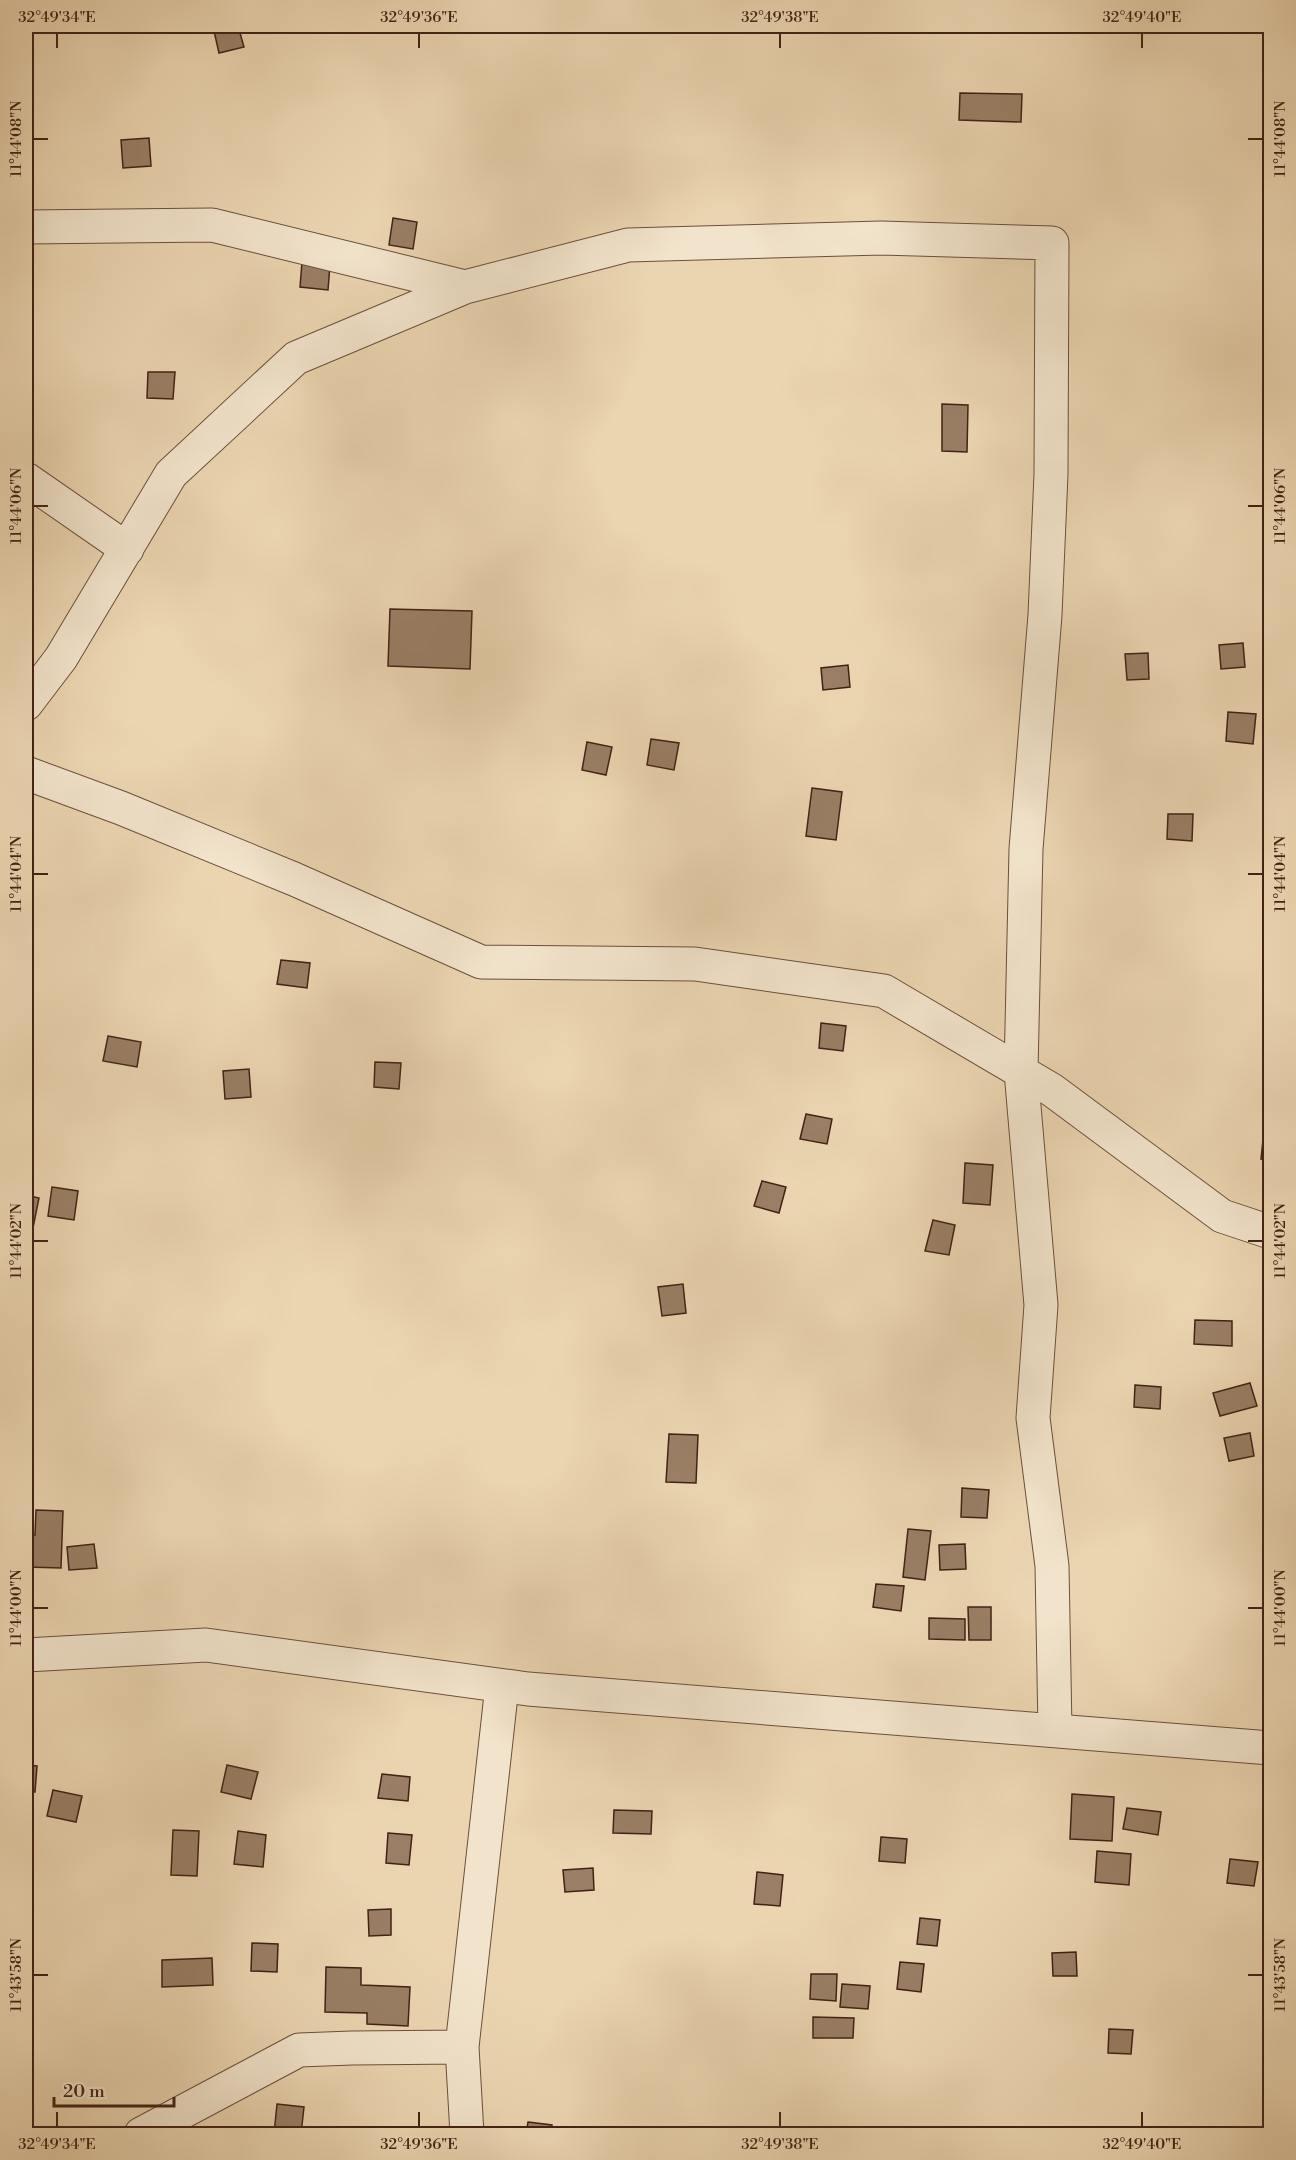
<svg xmlns="http://www.w3.org/2000/svg" width="1296" height="2160" font-family="'Libre Bodoni',serif">
	<style>
		.building { fill: #9a7f66; stroke: #422215; stroke-width: 1.5 }
		.lines { fill: none; stroke-linecap: round; stroke-linejoin: round }
		.minor-casing { stroke: #6c4f3c; stroke-width: 35 }
		.tertiary-casing { stroke: #6c4f3c; stroke-width: 35 }
		.minor { stroke: #f2e4cc; stroke-width: 33 }
		.tertiary { stroke: #f2e4cc; stroke-width: 33 }
		.ticks { fill: none; stroke: #422215; stroke-width: 2 }
		.neatline { fill: none; stroke: #422215; stroke-width: 2 }
		.ticks-label { font-size: 15px; text-anchor: middle; fill: #422215 }
	</style>
	<rect width="100%" height="100%" fill="#ebd5b1"/>
	<filter id="stains"><feTurbulence type="fractalNoise" baseFrequency=".00333" numOctaves="4"/><feColorMatrix values="0 0 0 0 .2 0 0 0 0 .09 0 0 0 0 .02 0 0 0 .5 -.17"/></filter>
	<radialGradient id="worn" r=".72"><stop offset=".6" stop-color="#630" stop-opacity="0"/><stop offset="1" stop-color="#630" stop-opacity=".3"/></radialGradient>
	<path class="building" d="M238,26l6,21 -25,6 -5,-22z
		M960,93l62,1 -1,28 -62,-2z
		M149,138l2,28 -28,2 -2,-28z
		M393,218l24,4 -4,27 -24,-4z
		M302,262l28,3 -2,25 -28,-3z
		M148,372h27l-2,27 -26,-1z
		M942,404l26,1 -1,47 -25,-1z
		M390,609l82,2 -2,58 -82,-3z
		M1243,643l2,24 -24,2 -2,-24z
		M1148,653l1,26 -22,1 -2,-26z
		M848,665l2,22 -27,3 -2,-22z
		M1228,712l28,2 -3,30 -27,-3z
		M651,739l28,4 -5,27 -27,-5z
		M587,742l25,5 -6,28 -24,-5z
		M812,788l30,4 -6,48 -30,-4z
		M1168,814h25l-1,27 -25,-2z
		M281,960l29,3 -3,25 -30,-4z
		M821,1023l25,3 -3,25 -24,-3z
		M108,1036l33,6 -4,25 -34,-6z
		M375,1062l26,1 -2,26 -25,-2z
		M249,1069l2,28 -26,2 -2,-28z
		M806,1114l26,5 -5,25 -27,-5z
		M1264,1130l6,1v29l-9,-1z
		M965,1163l28,2 -3,40 -27,-2z
		M762,1181l24,6 -7,26 -25,-7z
		M52,1187l26,4 -4,29 -26,-4z
		M26,1195l13,3 -6,30 -7,-1z
		M933,1220l22,5 -6,30 -24,-4z
		M683,1284l3,29 -24,3 -4,-29z
		M1195,1320l37,1v25l-38,-2z
		M1250,1383l7,23 -37,10 -7,-23z
		M1135,1385l26,2 -1,22 -26,-2z
		M1250,1433l4,23 -25,5 -5,-23z
		M669,1434l29,1 -2,48 -30,-1z
		M962,1488l27,2 -2,28 -26,-1z
		M36,1510l27,1 -2,57 -35,-1v-32h9z
		M908,1529l23,2 -6,49 -22,-3z
		M94,1544l3,24 -28,2 -2,-23z
		M965,1544l1,25 -26,1 -1,-25z
		M876,1584l28,2 -3,25 -28,-4z
		M968,1607h23v33h-22z
		M929,1618l36,1v21l-36,-1z
		M26,1765l11,1 -2,26h-9z
		M227,1765l31,7 -7,27 -30,-7z
		M382,1774l28,3 -2,24 -30,-3z
		M53,1790l29,6 -6,26 -29,-6z
		M1072,1794l42,3 -2,44 -42,-2z
		M1127,1808l34,4 -3,23 -35,-6z
		M614,1810l38,1 -1,23 -38,-1z
		M173,1830l26,1 -2,45 -26,-1z
		M238,1831l28,4 -3,32 -29,-3z
		M26,1832h7l-2,29 -5,-1z
		M388,1833l24,2 -3,30 -23,-2z
		M881,1837l26,2 -2,24 -26,-2z
		M1097,1851l34,3 -2,31 -34,-3z
		M1230,1859l28,3 -4,24 -27,-3z
		M593,1868l1,22 -29,2 -2,-22z
		M757,1872l26,3 -3,31 -26,-2z
		M391,1909v26l-22,1 -1,-26z
		M920,1918l20,2 -3,26 -20,-2z
		M252,1943l26,1 -1,28 -26,-1z
		M1076,1952l1,24h-24l-1,-23z
		M212,1958l1,27 -51,2v-27z
		M900,1962l24,2 -3,28 -24,-3z
		M326,1967l35,1v17l49,2 -2,39 -41,-2v-11l-42,-1z
		M811,1974h26l-1,27 -26,-2z
		M842,1984l28,2 -2,23 -28,-2z
		M813,2017l41,1 -1,20h-40z
		M1109,2029l24,1 -2,24 -23,-1z
		M277,2104l27,3 -3,27h-27z
		M528,2122l24,3 -1,9h-25z
		M808,2129l1,5h-31z"/>
	<g class="lines">
		<g class="minor-casing">
			<path id="minor" d="M26,227l186,-2 253,62
				M26,479l101,70
				M26,704l35,-46 110,-184 125,-116 169,-71 163,-42 253,-7 171,5 -1,231 -6,141 -19,234 -5,222 20,234 -8,113 19,148 3,164
				M26,773l95,35 173,71 187,83 214,2 189,27 168,99 170,126 48,16
				M462,2047l5,87
				M141,2134l158,-84 53,-2 110,-1 40,-361"/>
		</g>
		<g class="tertiary-casing">
			<path id="tertiary" d="M26,1655l180,-10 322,44 742,59"/>
		</g>
		<use href="#minor" class="minor"/>
		<use href="#tertiary" class="tertiary"/>
	</g>
	<path class="ticks" d="M57,33v15M419,33v15M780,33v15M1142,33v15M33,139h15M1248,139h15M33,506h15M1248,506h15M33,874h15M1248,874h15M33,1241h15M1248,1241h15M33,1608h15M1248,1608h15M33,1975h15M1248,1975h15M57,2112v15M419,2112v15M780,2112v15M1142,2112v15"/>
	<rect width="1296" height="2160" fill="none" stroke="#ebd5b1" stroke-width="66"/>
	<path d="M54 2097v9h120v-9" fill="none" stroke="#422215" stroke-width="3"/>
	<text x="63" y="2097" font-size="18" fill="#422215" stroke="#f2e4cc" stroke-width="4.5" paint-order="stroke">20 m</text>
	<rect x="33" y="33" width="1230" height="2094" class="neatline"/>
	<g class="ticks-label">
		<text x="57" y="22">32°49'34"E</text>
		<text x="419" y="22">32°49'36"E</text>
		<text x="780" y="22">32°49'38"E</text>
		<text x="1142" y="22">32°49'40"E</text>
		<text transform="translate(16 139) rotate(-90)" y="5">11°44'08"N</text>
		<text transform="translate(1280 139) rotate(-90)" y="5">11°44'08"N</text>
		<text transform="translate(16 506) rotate(-90)" y="5">11°44'06"N</text>
		<text transform="translate(1280 506) rotate(-90)" y="5">11°44'06"N</text>
		<text transform="translate(16 874) rotate(-90)" y="5">11°44'04"N</text>
		<text transform="translate(1280 874) rotate(-90)" y="5">11°44'04"N</text>
		<text transform="translate(16 1241) rotate(-90)" y="5">11°44'02"N</text>
		<text transform="translate(1280 1241) rotate(-90)" y="5">11°44'02"N</text>
		<text transform="translate(16 1608) rotate(-90)" y="5">11°44'00"N</text>
		<text transform="translate(1280 1608) rotate(-90)" y="5">11°44'00"N</text>
		<text transform="translate(16 1975) rotate(-90)" y="5">11°43'58"N</text>
		<text transform="translate(1280 1975) rotate(-90)" y="5">11°43'58"N</text>
		<text x="57" y="2149">32°49'34"E</text>
		<text x="419" y="2149">32°49'36"E</text>
		<text x="780" y="2149">32°49'38"E</text>
		<text x="1142" y="2149">32°49'40"E</text>
	</g>
	<rect width="100%" height="100%" filter="url(#stains)"/>
	<rect width="100%" height="100%" fill="url(#worn)"/>
</svg>
